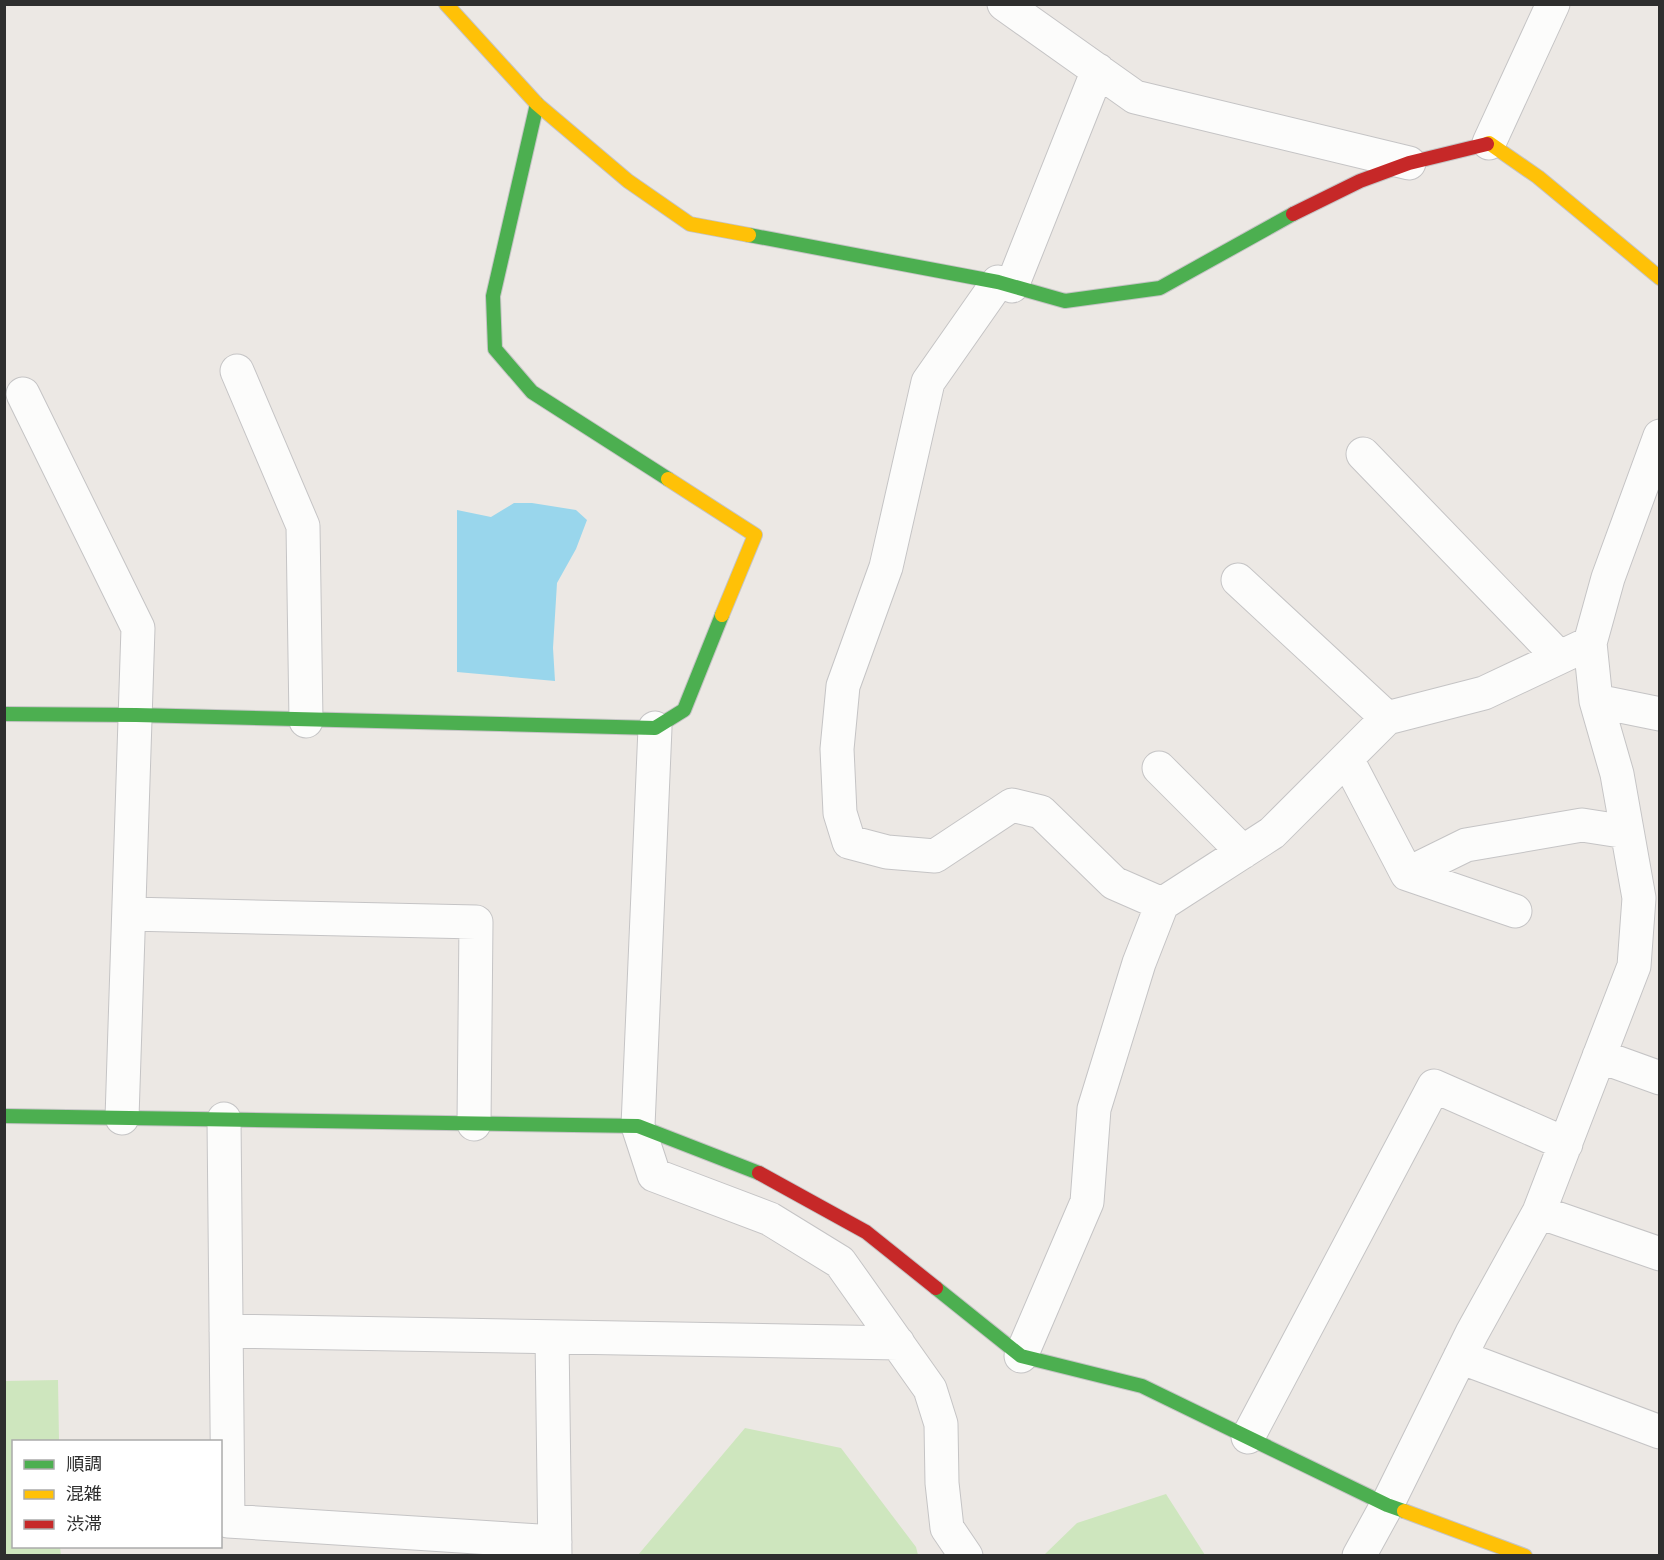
<svg xmlns="http://www.w3.org/2000/svg" width="1664" height="1560" font-family="Rubik,'Noto Sans JP',sans-serif">
	<style>
		.green { fill: #cee6be }
		.water { fill: #99d6ec }
		.lines { fill: none; stroke-linecap: round; stroke-linejoin: round }
		.street-casing { stroke: #c5c4c5; stroke-width: 35 }
		.fast-casing { stroke: #c5c4c5; stroke-width: 16 }
		.slow-casing { stroke: #c5c4c5; stroke-width: 16 }
		.jam-casing { stroke: #c5c4c5; stroke-width: 16 }
		.street { stroke: #fcfcfb; stroke-width: 33 }
		.fast { stroke: #4caf50; stroke-width: 14 }
		.slow { stroke: #ffc107; stroke-width: 14 }
		.jam { stroke: #c62828; stroke-width: 14 }
	</style>
	<rect width="100%" height="100%" fill="#ece8e4"/>
	<path class="green" d="M58,1380l1,61 -45,1v104l46,1 1,8h-56v-174z
		M745,1428l96,20 75,99 2,8h-280z
		M1166,1494l39,61h-161l33,-32z"/>
	<path class="water" d="M514,503h18l44,7 11,10 -11,29 -19,34 -4,65 2,33 -98,-9v-162l34,7z"/>
	<g class="lines">
		<g class="street-casing">
			<path id="street" d="M1004,4l131,93 274,66
				M1489,143l64,-139
				M998,282l-70,100 -42,185 -43,119 -6,63 3,64 9,29 38,10 48,4 77,-51 29,7 73,71 48,21
				M1012,286l86,-216
				M237,371l66,155 3,195
				M23,394l115,234 -16,490
				M1363,454l196,203
				M1238,580l149,138
				M1596,701l64,13
				M655,728l-17,398 16,49 116,44 70,43 90,127 11,35 1,59 5,45 19,28
				M1347,759l60,115 108,37
				M1159,768l84,84
				M1407,874l59,-29 116,-20 45,7
				M129,914l347,8 -2,202
				M1599,1056l61,22
				M224,1119l4,402 327,21
				M1539,1212l121,42
				M226,1331l672,12
				M552,1337l3,219
				M1021,1356l66,-154 7,-93 45,-146 23,-59 110,-71 115,-115 97,-25 106,-50
				M1460,1357l200,75
				M1248,1437l186,-351 132,58
				M1359,1556l28,-51 85,-172 67,-121 95,-246 5,-68 -22,-124 -21,-73 -6,-58 18,-65 52,-142"/>
		</g>
		<g class="fast-casing">
			<path id="fast" d="M537,104l-44,192 2,53 37,43 136,87
				M749,235l249,47 67,19 95,-13 133,-74
				M4,714l132,1 519,13 29,-18 38,-95
				M4,1116l634,10 121,47
				M936,1288l85,68 121,30 245,119 17,6"/>
		</g>
		<g class="slow-casing">
			<path id="slow" d="M446,4l91,100 91,77 62,43 59,11
				M1487,144l2,-1 49,34 122,101
				M668,479l87,56 -33,80
				M1404,1511l121,45"/>
		</g>
		<g class="jam-casing">
			<path id="jam" d="M1293,214l67,-33 49,-18 78,-19
				M759,1173l107,59 70,56"/>
		</g>
		<use href="#street" class="street"/>
		<use href="#fast" class="fast"/>
		<use href="#slow" class="slow"/>
		<use href="#jam" class="jam"/>
	</g>
	<rect width="1664" height="1560" fill="none" stroke="#2e2e2e" stroke-width="12"/>
	<rect x="12" y="1440" width="210" height="108" fill="#ffffff" stroke="#ababab" stroke-width="1.5"/>
	<rect x="24" y="1460" width="30" height="9" fill="#4caf50" stroke="#ababab" stroke-width="1.5"/>
	<text x="66" y="1470" font-size="18" fill="#2e2e2e">順調</text>
	<rect x="24" y="1490" width="30" height="9" fill="#ffc107" stroke="#ababab" stroke-width="1.5"/>
	<text x="66" y="1500" font-size="18" fill="#2e2e2e">混雑</text>
	<rect x="24" y="1520" width="30" height="9" fill="#c62828" stroke="#ababab" stroke-width="1.5"/>
	<text x="66" y="1530" font-size="18" fill="#2e2e2e">渋滞</text>
</svg>
